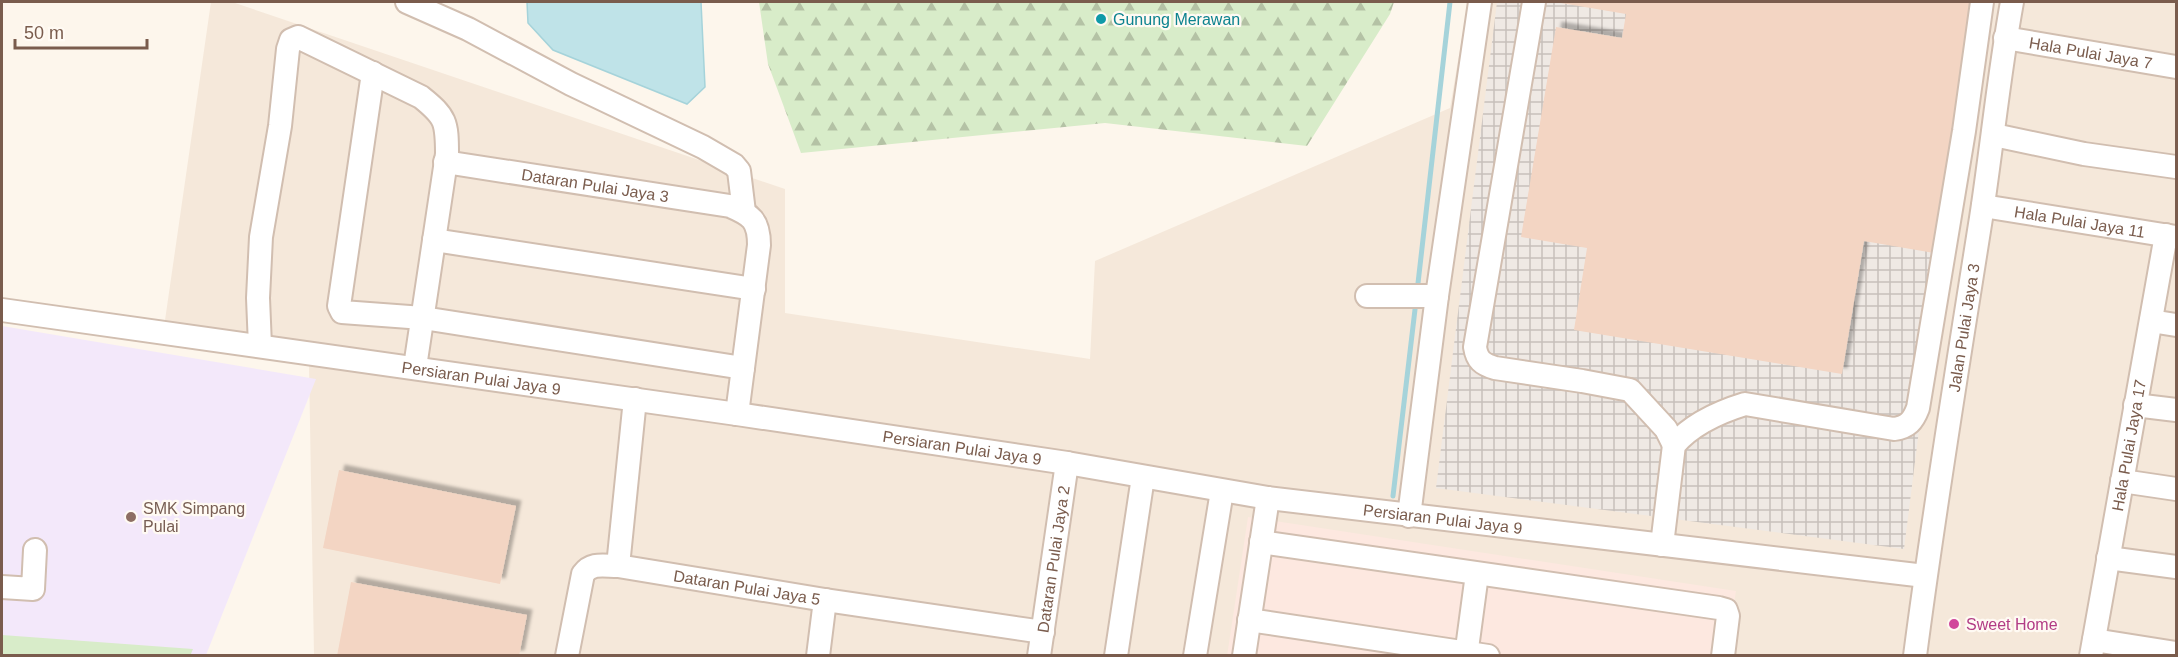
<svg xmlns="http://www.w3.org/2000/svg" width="2178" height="657" font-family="Arial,sans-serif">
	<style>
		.residential { fill: #f5e8da }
		.commercial { fill: #fde8e0 }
		.industrial { fill: url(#industrial-grid) }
		.education { fill: #f3e8fa }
		.forest { fill: url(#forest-firs) }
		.pitch { fill: #d8ecc9 }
		.water { fill: #bfe3e8; stroke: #a5d3da; stroke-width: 1.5 }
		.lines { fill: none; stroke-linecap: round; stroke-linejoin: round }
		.stream { stroke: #a5d3da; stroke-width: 5 }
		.building { fill: #f3d5c3; filter: url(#shadow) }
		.minor-casing { stroke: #d1beb0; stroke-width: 26 }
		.minor { stroke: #fff; stroke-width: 22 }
		.culture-dot { fill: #0f9aa8; stroke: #fffaf3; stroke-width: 2 }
		.education-dot { fill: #8d6e63; stroke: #fffaf3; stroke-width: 2 }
		.hotel-dot { fill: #d1479c; stroke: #fffaf3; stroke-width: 2 }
		.labels { text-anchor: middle; stroke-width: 4.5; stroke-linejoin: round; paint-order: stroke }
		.culture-label { font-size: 16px; fill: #0d838f; stroke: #fffaf3; text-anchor: start }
		.street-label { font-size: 16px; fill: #7a5c4d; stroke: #fffaf3 }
		.education-label { font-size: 16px; fill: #785e54; stroke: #fffaf3; text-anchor: start }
		.hotel-label { font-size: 16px; fill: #b23c85; stroke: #fffaf3; text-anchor: start }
	</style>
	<defs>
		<pattern id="industrial-grid" width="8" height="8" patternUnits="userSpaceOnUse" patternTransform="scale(1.5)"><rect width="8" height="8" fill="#efe9e4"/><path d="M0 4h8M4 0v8" fill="none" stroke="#c7c0bb"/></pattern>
		<pattern id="forest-firs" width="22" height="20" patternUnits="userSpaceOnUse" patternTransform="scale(1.5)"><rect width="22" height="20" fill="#d8ecc9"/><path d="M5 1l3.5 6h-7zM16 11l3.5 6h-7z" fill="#b4c2a5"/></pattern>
		<filter id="shadow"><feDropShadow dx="5.5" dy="-5.5" stdDeviation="1.5" flood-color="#0004"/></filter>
	</defs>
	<rect width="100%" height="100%" fill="#fdf6ec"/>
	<path class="residential" d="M211,2h21l553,187v124l305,46 5,-98 355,-153 18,-106h708v653h-1862l-5,-290 -147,-24z"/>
	<path class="commercial" d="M1248,517l488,74 -10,64 -499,1z"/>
	<path class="industrial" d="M1497,2h476l-69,547 -468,-61z"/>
	<path class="education" d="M2,326l314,53 -110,276h-204z"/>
	<path class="forest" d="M759,2h635l-4,12 -83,132 -202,-23 -304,30 -33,-89z"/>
	<path class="pitch" d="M2,635l191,14 -3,7 -188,-1z"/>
	<path class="water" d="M527,2h174l4,85 -18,17 -134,-54 -25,-27z"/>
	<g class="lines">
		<path class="stream" d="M1417,292l33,-290
			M1393,496l23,-195"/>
	</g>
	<path class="building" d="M1555,2h421l-42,251 -70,-12 -22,133 -268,-44 13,-82 -66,-11 35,-210 66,11 4,-24z
		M339,470l177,36 -16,78 -177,-36z
		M351,582l176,33 -8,41h-182z"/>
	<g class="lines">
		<g class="minor-casing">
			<g id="minor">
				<path d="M407,2l61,27 103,55 132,63 31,18 5,6 5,41"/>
				<path d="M1534,2l-59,345c2,13 7,17 20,21l87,13 48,9 36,39 8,16"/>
				<path id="s1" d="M2005,38l171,29"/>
				<path d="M373,73l-34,233 3,6 81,6 320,50"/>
				<path d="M1994,135l90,19 92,13"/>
				<path id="s2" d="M445,162l285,44c21,9 29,14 29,39l-22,169"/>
				<path id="s3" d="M1983,206l193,31"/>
				<path d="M434,240l320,49"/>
				<path d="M1367,296h70"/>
				<path id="s4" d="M2,310l735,104 330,49 201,35 657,78"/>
				<path d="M2151,321l25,4"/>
				<path d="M260,346l-2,-48 3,-61 19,-111 8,-77 3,-9 7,-3 123,60c25,20 26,25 26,57l-32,213"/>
				<path d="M2135,405l41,5"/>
				<path d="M2122,481l54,8"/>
				<path d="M1409,516l28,-220 43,-294"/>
				<path d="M1261,542l458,66 7,2 2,6 -5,40"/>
				<path d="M1662,545l12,-100c18,-21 45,-33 71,-41l149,25c14,-2 19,-8 24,-21l46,-277 18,-129"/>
				<path d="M2108,558l68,9"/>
				<path d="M618,566l17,-167"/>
				<path d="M2,587l31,2 2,-39"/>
				<path d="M1249,620l239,36"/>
				<path d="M2094,640l82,13"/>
				<path id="s5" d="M567,656l16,-82c9,-12 21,-8 35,-8l207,34 218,32"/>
				<path d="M818,656l7,-56"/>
				<path id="s6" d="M1039,656l28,-193"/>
				<path d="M1116,656l27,-179"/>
				<path d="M1195,656l27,-165"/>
				<path d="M1244,656l24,-158"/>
				<path d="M1466,656l11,-82"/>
				<path id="s7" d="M1915,656c19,-147 43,-292 66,-438 11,-72 18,-145 31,-216"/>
				<path id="s8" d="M2091,656l75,-421"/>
			</g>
		</g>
		<use href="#minor" class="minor"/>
	</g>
	<circle class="culture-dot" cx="1101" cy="19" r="6"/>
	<circle class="education-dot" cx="131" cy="517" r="6"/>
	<circle class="hotel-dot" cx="1954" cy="624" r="6"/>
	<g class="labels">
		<g class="culture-label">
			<text x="1113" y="25">Gunung Merawan</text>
		</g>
		<g class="street-label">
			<text dy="6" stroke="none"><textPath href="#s1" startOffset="87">Hala Pulai Jaya 7</textPath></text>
			<text dy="6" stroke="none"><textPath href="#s2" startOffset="152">Dataran Pulai Jaya 3</textPath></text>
			<text dy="6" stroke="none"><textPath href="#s3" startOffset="98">Hala Pulai Jaya 11</textPath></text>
			<text dy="6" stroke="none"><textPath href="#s7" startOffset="332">Jalan Pulai Jaya 3</textPath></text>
			<text dy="6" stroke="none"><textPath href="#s4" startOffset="484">Persiaran Pulai Jaya 9</textPath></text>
			<text dy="6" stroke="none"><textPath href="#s8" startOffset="214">Hala Pulai Jaya 17</textPath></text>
			<text dy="6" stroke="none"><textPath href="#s4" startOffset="970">Persiaran Pulai Jaya 9</textPath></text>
			<text dy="6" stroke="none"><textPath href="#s4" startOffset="1456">Persiaran Pulai Jaya 9</textPath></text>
			<text dy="6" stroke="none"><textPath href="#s6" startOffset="98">Dataran Pulai Jaya 2</textPath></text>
			<text dy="6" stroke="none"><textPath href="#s5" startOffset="252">Dataran Pulai Jaya 5</textPath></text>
		</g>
		<g class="education-label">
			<text x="143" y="514">SMK Simpang<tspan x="143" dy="18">Pulai</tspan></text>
		</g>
		<g class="hotel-label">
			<text x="1966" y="630">Sweet Home</text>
		</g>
	</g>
	<rect width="2178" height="657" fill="none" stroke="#7a5c4d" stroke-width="6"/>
	<path d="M15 39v9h132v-9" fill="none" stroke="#7a5c4d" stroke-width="3"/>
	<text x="24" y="39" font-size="18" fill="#7a5c4d" stroke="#fffaf3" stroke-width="4.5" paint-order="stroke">50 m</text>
</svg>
